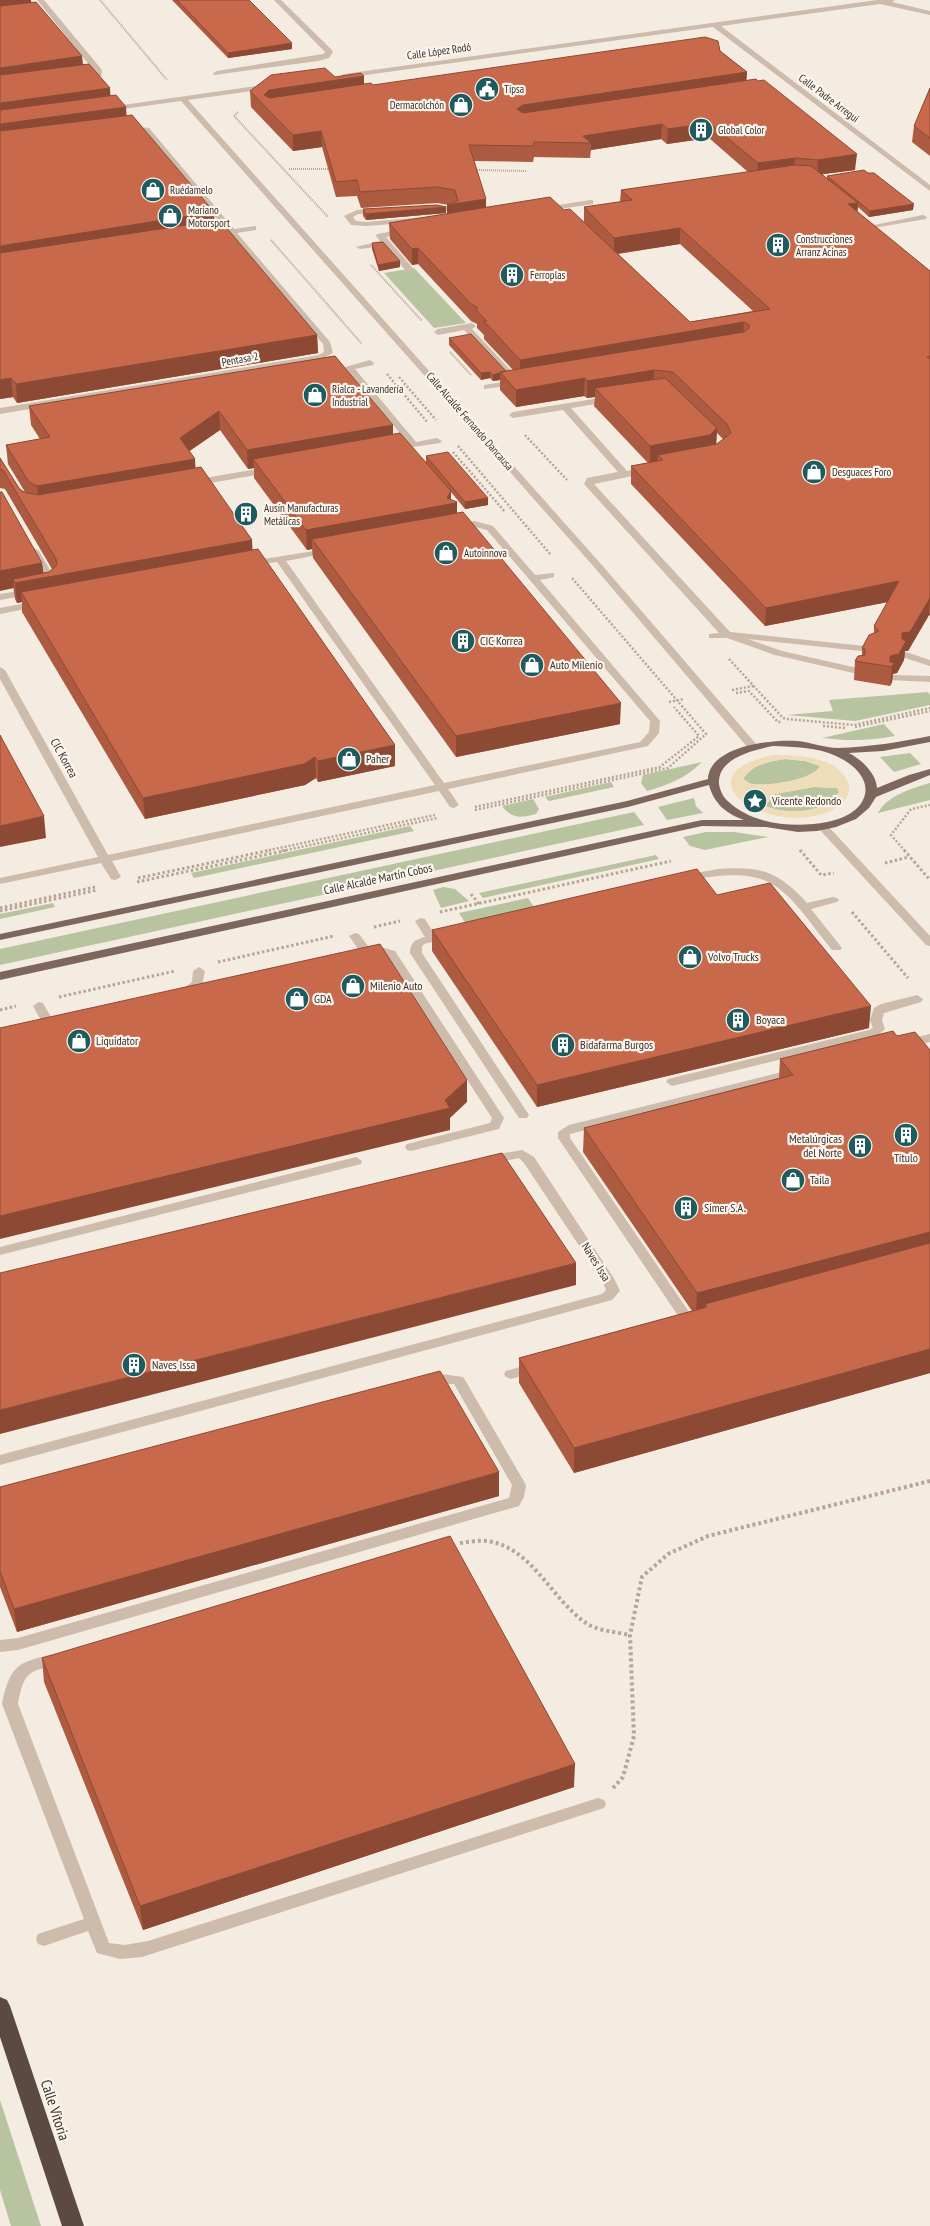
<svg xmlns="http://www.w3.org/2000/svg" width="930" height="2226" font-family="'PT Sans Narrow',sans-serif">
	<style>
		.green { fill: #b8c4a0 }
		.sand { fill: #efdcb8; fill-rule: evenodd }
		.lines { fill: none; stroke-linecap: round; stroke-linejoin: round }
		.path-far3 { stroke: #b9a596; stroke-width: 2; stroke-dasharray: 1 1; stroke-linecap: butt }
		.path-far2 { stroke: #b9a596; stroke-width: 2.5; stroke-dasharray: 2 2; stroke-linecap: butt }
		.path-far1 { stroke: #b9a596; stroke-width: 3; stroke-dasharray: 2.5 2.5; stroke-linecap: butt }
		.path { stroke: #b9a596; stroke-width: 4; stroke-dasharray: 3 3; stroke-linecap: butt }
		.minor { fill: #cdbbac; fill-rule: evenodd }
		.major { fill: #7d675c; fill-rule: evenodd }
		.highway { fill: #5c4a42; fill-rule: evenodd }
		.wall { fill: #ac5a40; fill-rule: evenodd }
		.shaded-wall { fill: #8c4a34 }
		.building { fill: #c8694b; stroke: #8c4a34 }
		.labels { text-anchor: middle; stroke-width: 4.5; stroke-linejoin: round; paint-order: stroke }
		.far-street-label { font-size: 11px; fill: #3b302b; stroke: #fbf5ee }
		.far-poi-label { font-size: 11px; fill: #3b302b; stroke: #fbf5ee; text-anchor: start }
		.poi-label { font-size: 12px; fill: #3b302b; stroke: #fbf5ee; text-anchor: start }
		.street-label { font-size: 12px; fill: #3b302b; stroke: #fbf5ee }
		.near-street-label { font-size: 15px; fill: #3b302b; stroke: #fbf5ee }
	</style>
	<rect width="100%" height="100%" fill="#f4ebe1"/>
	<path class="green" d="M414,268l52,55 -32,5 -50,-55z
		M928,692l2,3v10l-75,16 -68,-6 46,-4 -4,-11z
		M884,724l11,12c-25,5 -48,5 -73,2z
		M910,753l11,11 -27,8 -14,-15z
		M785,759l20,2 15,5c-6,14 -57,22 -71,17 -2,-1 -4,-3 -6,-4 10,-15 25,-17 42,-20z
		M702,762c-16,16 -34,23 -55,29l-6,-8 2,-8z
		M611,782l3,5 -65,14 -4,-4z
		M930,783v17l-52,13c9,-17 34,-25 52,-30z
		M814,787l23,1 2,4c-15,22 -51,23 -74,14l10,-12z
		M694,798l2,8 7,7 -36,7 -9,-13z
		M533,799l6,10 -3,5c-15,4 -24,5 -34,-8z
		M634,812l10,13 -644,140v-16z
		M410,826l4,5 -220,47 -3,-5z
		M706,832h28l34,5 -63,13 -15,-4 -7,-9z
		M656,855l3,4 -176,39 -4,-5z
		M443,887l12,2 14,12 -28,7 -8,-18z
		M528,898l18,27 -69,16 -18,-28z
		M53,903l2,4 -55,12v-5z
		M0,2100l41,126h-30l-11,-36z"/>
	<path class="sand" d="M773,755c24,0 65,1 75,28 2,4 1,10 -1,14 -5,9 -16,14 -25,17 -61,19 -142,-39 -49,-59zM785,759l20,2 15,5c-6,14 -57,22 -71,17 0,0 -6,-4 -6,-4 9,-15 25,-17 42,-20zM814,787l23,1 2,4c-15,22 -51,23 -74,14l10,-12z"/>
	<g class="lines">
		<path class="path-far3" d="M100,0l67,80
			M238,112l-4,4 94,101
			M289,169h42
			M475,170l51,1
			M271,240l91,104
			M371,265l51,56
			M450,352l21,23"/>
		<path class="path-far2" d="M387,374l41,49
			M399,377l37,43
			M525,435l42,45
			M458,446l93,109
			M453,452l52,60
			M729,659l54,59 4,1 67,6 76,-17
			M732,690l21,-4
			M736,693l13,-2 29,31h3
			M669,702l15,-3
			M823,726l23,2
			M855,727l75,-16
			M475,807l185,-40 39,-31 -25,-29
			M475,810l193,-42 38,-34 -134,-156
			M265,851l170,-36
			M282,851l155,-33
			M905,851l-14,-16 20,-26 19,-4"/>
		<path class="path-far1" d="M800,850l21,25 13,-2
			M904,850l26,30
			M885,863l24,-6
			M138,878l133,-28
			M137,882l151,-32
			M471,894l8,10
			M0,908l95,-21
			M0,911l97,-21
			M440,912l231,-51
			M852,912l56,66
			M374,927l26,-6
			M218,962l116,-26
			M59,997l116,-26
			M0,1010l16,-4"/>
		<path class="path" d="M460,1543c9,-1 18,-3 27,-2 45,6 64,58 99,82 12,8 30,9 44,12
			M613,1788l10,-11 11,-41 -4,-101 12,-58 26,-23 40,-18 222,-55"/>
		<path class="minor" d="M37,0h7l58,70 -1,7 -22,3v-4l16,-4z
			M274,0h7l51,50 1,2 -4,6 -11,3 -104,14 -1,-2 4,-2 106,-17 2,-2z
			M877,0h18l-3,2 38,9v4l-50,-11 -159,22 209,159v6l-217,-164 -369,51 -4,-2 4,-2z
			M270,84l4,2 -1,2 -85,12 413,464 156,181 1,2 -1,2h-8l-154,-181 -414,-467 -72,10 -4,-2 4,-2z
			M126,125l23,3 85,101 22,-3v4l-19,3 93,109 3,11 -12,7 -321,54v-6l319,-53 5,-3 -1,-8 -93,-110h-6l-1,-2 3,-2 -82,-98 -18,-3z
			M590,200h3v4l-47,7 -4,-2 4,-2z
			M437,205l17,2 2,9 -11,4 -79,6 -15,-1 -7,-9 13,-6zM437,209l10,2 1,4 -82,7 -10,-1 -3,-4 5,-3z
			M923,215l4,2 -1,2 -53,9 -4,-2z
			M405,229h3v4l-22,4 26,30v4h-6l-22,-25 -24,3 -4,-2 24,-6 -4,-5 1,-2z
			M472,323l4,3 -4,3 48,51v4l-36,5v-4l26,-4 -46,-51 -26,5 -4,-3 4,-3z
			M370,360l4,3 -1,2 -18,4 61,73 21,-4 5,3 -2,2 -48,7v-4l16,-3 -63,-76z
			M612,396l3,1v4l-44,7 56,63 20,-4 5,3 -5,3 -53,11 136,148 144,15 1,2 -5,3 -122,-13 34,12 80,18v4l-4,1 -83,-19 -48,-17h-18v-4l10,-1 -135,-149 3,-6 31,-6 -55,-62 -50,8 -4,-3 4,-3z
			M270,467l3,1v4l-80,14 -5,-3 5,-3z
			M475,521l18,5 42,49 19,-2v4l-14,3 120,141 -1,12 -11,13 -200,43 11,16 -5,3 -4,-1 -11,-16 -327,70 9,16 -6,3 -4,-1 -10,-16 -101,21v-6l98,-21 -98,-178v-12l5,3 103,185 327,-70 -158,-223 -29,4v-4l3,-1 82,-13v4l-47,9 158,222 196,-41 9,-10 1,-11 -163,-191 -12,-3 -18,2 -5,-3 5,-3z
			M34,548l5,3 17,29 -2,8 -3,1 -5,-3v-6l-17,-29z
			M30,589l5,3 -2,2 -33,6v-6z
			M37,601l4,1v4l-41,8v-6z
			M906,652l24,8v6l-28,-9v-4z
			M894,675l36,1v6l-40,-2v-4z
			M823,824l4,1 103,111v10l-4,-1 -107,-116 -2,-2 2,-2z
			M718,869c43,-3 60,2 89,34l26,-6 4,1 2,2 -2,2 -26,7 31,39 -2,2h-8c-52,-66 -57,-86 -147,-69l-6,-3 6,-3z
			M421,918l4,1 10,16 13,-3 6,3 -2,2 -28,7 -2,3v6l107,162 -2,3h-8l-109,-165c0,-11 5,-13 15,-16l-10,-16z
			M355,933l4,1 11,15 11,-2 14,4 109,167 -5,11 -88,22 -4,-1 -2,-3 2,-3 83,-21 2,-5 -105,-162h-24l-14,-20z
			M199,967l6,4 -3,14 -14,11h-8l-2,-3 14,-11 1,-11z
			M917,995l6,4 -2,3 -37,11 -2,7 3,9 -8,7 -205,50 -6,-4 2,-3 201,-49 4,-2 -3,-8 4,-12 7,-4z
			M39,1002l4,1 12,21 -2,3h-8l-2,-3 -10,-18z
			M930,1034v8l-24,6 -6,-4 2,-3z
			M794,1069l4,1 2,3 -2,3 -228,58v4l128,187 -5,4h-10l-2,-3 2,-3 -125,-185v-6l11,-7z
			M522,1150l12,7 81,123 5,11 -8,9 -612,165v-10l602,-161 4,-4 -4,-10 -78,-117 -5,-5 -31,6 -6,-4 6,-4z
			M356,1157l6,4 -1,3 -361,91v-8z
			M536,1362l5,2 2,3 -2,3 -30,9 -5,-2 -2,-3 2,-3z
			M441,1374l22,3 2,3 61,105 -2,12 -5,9 -501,144 -18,2v-12l18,-2 491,-140 3,-13 -58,-101c-9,0 -21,3 -29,1l-2,-3 2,-3z
			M57,1653l5,2 3,4 -3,4c-32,10 -37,4 -44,41l91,239 16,2 23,-4 450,-143 6,2 2,4 -2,4 -462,149 -22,2 -23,-6 -9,-22 -44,15 -6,-2 -2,-5 2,-5 46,-15 -82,-215c9,-42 17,-41 55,-51z"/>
		<path class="major" d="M930,736v6l-47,9 -34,2c13,7 27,20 28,35l32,-13 21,-6v6l-54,22 -7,11 -13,11 -20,8 -19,4 -19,1 -32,-5 -64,-1 -702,154v-8l702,-152h42c-17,-6 -30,-16 -35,-35l-81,22 -628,133v-6l627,-133 81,-22c1,-33 65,-40 89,-38 13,1 28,7 41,7 32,-1 61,-6 92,-12zM773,746c21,1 44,1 63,10 44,20 37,57 -9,66 -30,6 -73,3 -97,-19 -6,-4 -10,-12 -11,-19 -2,-26 35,-34 54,-38z"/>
		<path class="highway" d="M0,1997l7,3 3,6 74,220h-22l-62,-189z"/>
	</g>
	<path class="wall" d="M172,0h77l43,43v6l-64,9z
		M31,3l51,53 1,9 27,31 105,124 102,115 1,18 -301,50 -4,-6 -13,2z
		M720,51l27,21 -1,8 109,90 -33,4 5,4v-2l86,34 -44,7 -11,-10 -1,5 73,59v345l-1,-1 -21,36h-3l-1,9 -7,13 -4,1 -1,8 -2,4 -36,-6 1,-19 7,-5v-8l12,-15v-7l14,-24 -123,24 -134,-142v-18l17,-3 -54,-57 1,-9 -8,1 -3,-2 -68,11 -16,-17v-10l-7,1 -3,-3 -9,2 -32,-35v-7l57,33 7,-1 -29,-31v-4l-7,-7v-4l-6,-3 -53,-57 -6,1 -22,-26 -1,-16 58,-9 2,-9 -12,-2 -76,5 -4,-12 -21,1 -14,-50 -29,4 -42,-44 -1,-16 85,-14 29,7 9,1zM709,138l39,34 -127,18 -1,12 -36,5v15l-20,-12 -78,-3 -12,-46 59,1 1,-5 56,1 1,-8 70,-11 6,5zM680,244l73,67 -63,11 -72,-68zM717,433l6,6 -7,5z
		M930,88v68l-18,-14 2,-16z
		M363,209l83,4 -80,7 -3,-4z
		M372,243l28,24 -21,4 -7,-22z
		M335,356l58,79 33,27v-6l62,42v7l-23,4 -14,-17v8l6,2v11l163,211 -164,33 -143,-199 -1,-9 -5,1 -53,-72v-10l-6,1 -28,-39 -31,21 6,8v9l57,72v10l143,195v21l-77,16 -2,-4 -11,7 -160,34 -123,-207v-10l-5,1 -2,-4 -15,-107 42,71 1,10 6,-1 3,-3 -47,-80 -5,-1v-30l19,30 6,4 -17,-28 -2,-19 34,-6 -9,-14 -2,-19z
		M717,895l152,133 -332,79 -105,-156v-21z
		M897,1036l33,14v323l-356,100 -55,-90v-25l173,-47 -109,-159 1,-24 195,-50 1,-19z
		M0,1487l499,9 -482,136 -17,-45z
		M42,1658l532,129 -431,143 -99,-248z"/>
	<path class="shaded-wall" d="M0,0h31l1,11 -32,4z
		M292,43v6l-64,9v-5z
		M82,56l1,17 -83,12v-17z
		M747,72l-1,15 -223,33 -6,-11 6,-4z
		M364,76v15l-94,14 -6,-10 5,-5z
		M110,88l1,17 -111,15v-17z
		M126,107l1,17 -127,17v-17z
		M709,123v15l-42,6 1,-15z
		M662,124l-1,15 -70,11v-7l-8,-7z
		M321,131l1,16 -29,4v-16z
		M857,154l-2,16 -38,5 1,-15z
		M795,158l-1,15 -37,6 1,-16z
		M486,199v16l-39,6v-16z
		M858,203l-1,16 -9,-15z
		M914,204l-1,6 -44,7 1,-6z
		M446,207v6l-80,7v-6z
		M214,212l1,18 -215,34v-18z
		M680,228v16l-66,10v-16z
		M418,248v16l-6,1v-16z
		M400,261v6l-21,4 -1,-6z
		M744,322l-1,17 -223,38v-17z
		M317,335l1,18 -301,50 -1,-19z
		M654,370v17l-59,1v9l-8,1v-17z
		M490,372v6l-9,2v-7z
		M500,373v7l-7,1v-6z
		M11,378l2,19 -13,2v-19z
		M585,378l-1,18 -68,11v-17z
		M219,411l1,19 -39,27 -1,-19z
		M393,425v19l-140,15 1,9 -6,1 -1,-19z
		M717,428l-1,19 -53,13 -5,-5 -1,9 -7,1v-19z
		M195,459l1,19 -157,27 -2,-19z
		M451,491v13l6,-2v19l-145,18v10l-5,1 -1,-20 141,-32z
		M488,498v7l-23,4v-7z
		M252,540l1,20 -232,32 1,10 -5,1 -2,-20 -2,-4 1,9 -14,3v-20l42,-8 2,15z
		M899,581l-1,19 -133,26 1,-18z
		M930,598l-1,17 -21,36h-3l-1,9 -7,13 -4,1 -1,8 -2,4 2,-19h-3l1,-11 12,-23z
		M621,703l-1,21 -164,33v-21z
		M395,745v21l-77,16v-21z
		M315,757l1,21 -11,7 -160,34 -2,-21z
		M44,816l2,22 -46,9v-21z
		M871,1006l-2,22 -332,79v-22z
		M467,1080v22l-17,16v12l-450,109v-23l445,-116z
		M930,1232v19l-223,56 -2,-3 -1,11 -8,3 1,-25z
		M576,1263v22l-576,149v-24z
		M930,1349v24l-356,100v-25z
		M499,1472v24l-482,136 -3,-23z
		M575,1764l-1,23 -431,143 -3,-24z"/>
	<path class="building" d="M177,0h72l43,43 -64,10z
		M36,2l46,54 -82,12v-62z
		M705,37l13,4 2,10 27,21 -224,33 -6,4 6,4 233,-34 2,2 6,-1 93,74 -39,6 -23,-2 -37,5 -49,-40 -41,6 -6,-5 -79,12 8,7 -57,-1 -1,4 -64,-1 17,54 -39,6 11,-4 -3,-11 -18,-3 -77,5 -3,-12 -21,2 -15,-51 -28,4 -43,-44 21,-16 54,-7 10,9 26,-4 3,3 -95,14 -5,5 6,3 101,-15 2,2z
		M89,64l21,24 -110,15v-28z
		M930,88v50l-16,-12z
		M116,95l10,12 -126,17v-14z
		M132,115l82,97 -214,34v-115z
		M795,165l16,1 47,37 -10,1 82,67v85l-3,1 3,2v239l-20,34 -8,1v6l4,2 -7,13 -9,2v6l4,1 -2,4 -37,-6 3,-5 7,-1v-6l-3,-1 7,-13 10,-4 -5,-5 25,-45 -133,27 -135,-142 32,-6 -5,-5 59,-11 14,-11 -4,-9 -54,-52 -19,-2 -67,11 -2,-3 -69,12 -16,-18 244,-40 5,-4v-3l-5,-3 -224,38 -36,-39h3l-10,-10v-4l-6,-3 -53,-56 -6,1 -23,-26 161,-26 14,13 6,-1 120,113 80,-13 -90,-81 -66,10 -30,-31 48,-7 -11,-10z
		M864,170l4,3h6l40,31 -44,7 -43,-35z
		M437,205l9,2 -80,7 -3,-5z
		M220,220l97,115 -301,49 -5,-6 -11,2v-127z
		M383,242l17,19 -22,4 -6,-22z
		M471,334l35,37 -13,4 -3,-3 -9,1 -32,-35z
		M335,356l58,69 -146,25 -28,-39 -39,27 15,21 -158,27 -8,-4 -23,-37 44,-8 -21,-31z
		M665,378l52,50 -7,7 -60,11 -55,-58z
		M400,433l51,58 -4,7 10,4 -1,1 -150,27 -53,-71z
		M448,452l40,46 -23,4 -39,-46z
		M0,458l19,30 4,4 15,3 163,-28 51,73 -237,43 -2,-4 36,-7 8,-7 -1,-6 -53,-89 -3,-1z
		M0,492h2l40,71 -42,8z
		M463,512l158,191 -165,33 -144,-197z
		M258,549l137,196 -77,16 -3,-4 -11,7 -161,34 -122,-206z
		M0,735l44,81 -44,10z
		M697,869l20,26 53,-12 101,123 -334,79 -105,-155z
		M380,944l87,136 -22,20 5,8 -450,108v-188z
		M893,1031l4,5 18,-4 15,18v182l-233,61 -113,-165 209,-53 -13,-16z
		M502,1153l74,110 -576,147v-137z
		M930,1243v106l-356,99 -55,-90 188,-51 -2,-3z
		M440,1371l59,101 -485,137 -14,-38v-84z
		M450,1536l125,228 -435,142 -98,-248z"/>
	<defs>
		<g id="civic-disc" transform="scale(1.25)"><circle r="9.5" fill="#1f5a5e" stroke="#fbf5ee"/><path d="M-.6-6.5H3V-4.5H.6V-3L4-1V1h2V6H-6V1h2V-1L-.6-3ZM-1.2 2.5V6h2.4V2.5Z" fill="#fff"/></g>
		<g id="shop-disc" transform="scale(1.25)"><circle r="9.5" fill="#1f5a5e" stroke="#fbf5ee"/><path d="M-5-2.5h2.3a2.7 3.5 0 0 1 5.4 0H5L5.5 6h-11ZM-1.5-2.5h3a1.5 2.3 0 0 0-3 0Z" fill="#fff"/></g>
		<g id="building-disc" transform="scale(1.25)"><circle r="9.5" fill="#1f5a5e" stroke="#fbf5ee"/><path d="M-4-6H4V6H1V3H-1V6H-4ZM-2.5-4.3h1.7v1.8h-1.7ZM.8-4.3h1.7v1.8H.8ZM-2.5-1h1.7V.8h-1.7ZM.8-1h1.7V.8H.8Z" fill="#fff"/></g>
		<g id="sight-disc" transform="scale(1.25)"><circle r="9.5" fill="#1f5a5e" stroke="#fbf5ee"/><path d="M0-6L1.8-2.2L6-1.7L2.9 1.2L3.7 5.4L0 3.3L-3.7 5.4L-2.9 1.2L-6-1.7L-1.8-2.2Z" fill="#fff"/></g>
	</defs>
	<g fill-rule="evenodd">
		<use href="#civic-disc" x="487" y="89"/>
		<use href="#shop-disc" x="461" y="105"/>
		<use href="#building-disc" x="701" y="130"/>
		<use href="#shop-disc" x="153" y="190"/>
		<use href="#shop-disc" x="170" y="216"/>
		<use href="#building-disc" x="778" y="245"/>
		<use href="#building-disc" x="512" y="275"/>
		<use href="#shop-disc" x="315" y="395"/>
		<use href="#shop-disc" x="814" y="472"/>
		<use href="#building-disc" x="246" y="514"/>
		<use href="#shop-disc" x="446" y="553"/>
		<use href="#building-disc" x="463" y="641"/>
		<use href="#shop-disc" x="532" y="665"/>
		<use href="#shop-disc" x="349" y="759"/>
		<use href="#sight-disc" x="755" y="801"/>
		<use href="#shop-disc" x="690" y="957"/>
		<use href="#shop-disc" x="353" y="986"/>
		<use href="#shop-disc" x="297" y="999"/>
		<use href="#building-disc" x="738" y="1020"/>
		<use href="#shop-disc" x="79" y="1041"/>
		<use href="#building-disc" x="563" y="1045"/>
		<use href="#building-disc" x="906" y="1135"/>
		<use href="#building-disc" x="860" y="1146"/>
		<use href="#shop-disc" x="793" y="1180"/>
		<use href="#building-disc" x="686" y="1208"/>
		<use href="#building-disc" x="134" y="1365"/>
	</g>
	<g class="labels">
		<g class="far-street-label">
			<text transform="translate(439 51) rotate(-8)" y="4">Calle López Rodó</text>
			<text transform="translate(829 98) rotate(37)" y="4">Calle Padre Arregui</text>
			<text transform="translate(240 359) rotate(-10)" y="4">Pentasa 2</text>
			<text transform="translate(470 421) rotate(49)" y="4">Calle Alcalde Fernando Dancausa</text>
		</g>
		<g class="far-poi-label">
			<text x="504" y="93">Tipsa</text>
			<text x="444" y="109" text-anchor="end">Dermacolchón</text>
			<text x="718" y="134">Global Color</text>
			<text x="170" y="194">Ruédamelo</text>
			<text x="188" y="214">Mariano<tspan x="188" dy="13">Motorsport</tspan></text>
			<text x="796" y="243">Construcciones<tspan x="796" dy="13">Arranz Acinas</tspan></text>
			<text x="530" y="279">Ferroplas</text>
			<text x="332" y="393">Rialca - Lavandería<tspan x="332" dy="13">Industrial</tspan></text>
			<text x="832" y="476">Desguaces Foro</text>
			<text x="264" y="512">Ausín Manufacturas<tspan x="264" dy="13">Metálicas</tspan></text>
			<text x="464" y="557">Autoinnova</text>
		</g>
		<g class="poi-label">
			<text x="480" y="645">CIC Korrea</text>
			<text x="550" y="669">Auto Milenio</text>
			<text x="366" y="763">Paher</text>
			<text x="772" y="805">Vicente Redondo</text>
			<text x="708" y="961">Volvo Trucks</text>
			<text x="370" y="990">Milenio Auto</text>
			<text x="314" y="1003">GDA</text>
			<text x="756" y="1024">Boyaca</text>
			<text x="96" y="1045">Liquidator</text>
			<text x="580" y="1049">Bidafarma Burgos</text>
			<text x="842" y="1143" text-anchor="end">Metalúrgicas<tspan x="842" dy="14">del Norte</tspan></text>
			<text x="906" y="1162" text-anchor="middle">Título</text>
			<text x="810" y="1184">Taila</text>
			<text x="704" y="1212">Simer S.A.</text>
			<text x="152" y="1369">Naves Issa</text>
		</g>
		<g class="street-label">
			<text transform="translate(64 758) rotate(61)" y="4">CIC Korrea</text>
			<text transform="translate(378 879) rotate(-12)" y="4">Calle Alcalde Martín Cobos</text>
			<text transform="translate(596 1262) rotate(58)" y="4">Naves Issa</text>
		</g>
		<g class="near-street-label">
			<text transform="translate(55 2110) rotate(72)" y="5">Calle Vitoria</text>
		</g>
	</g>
</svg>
